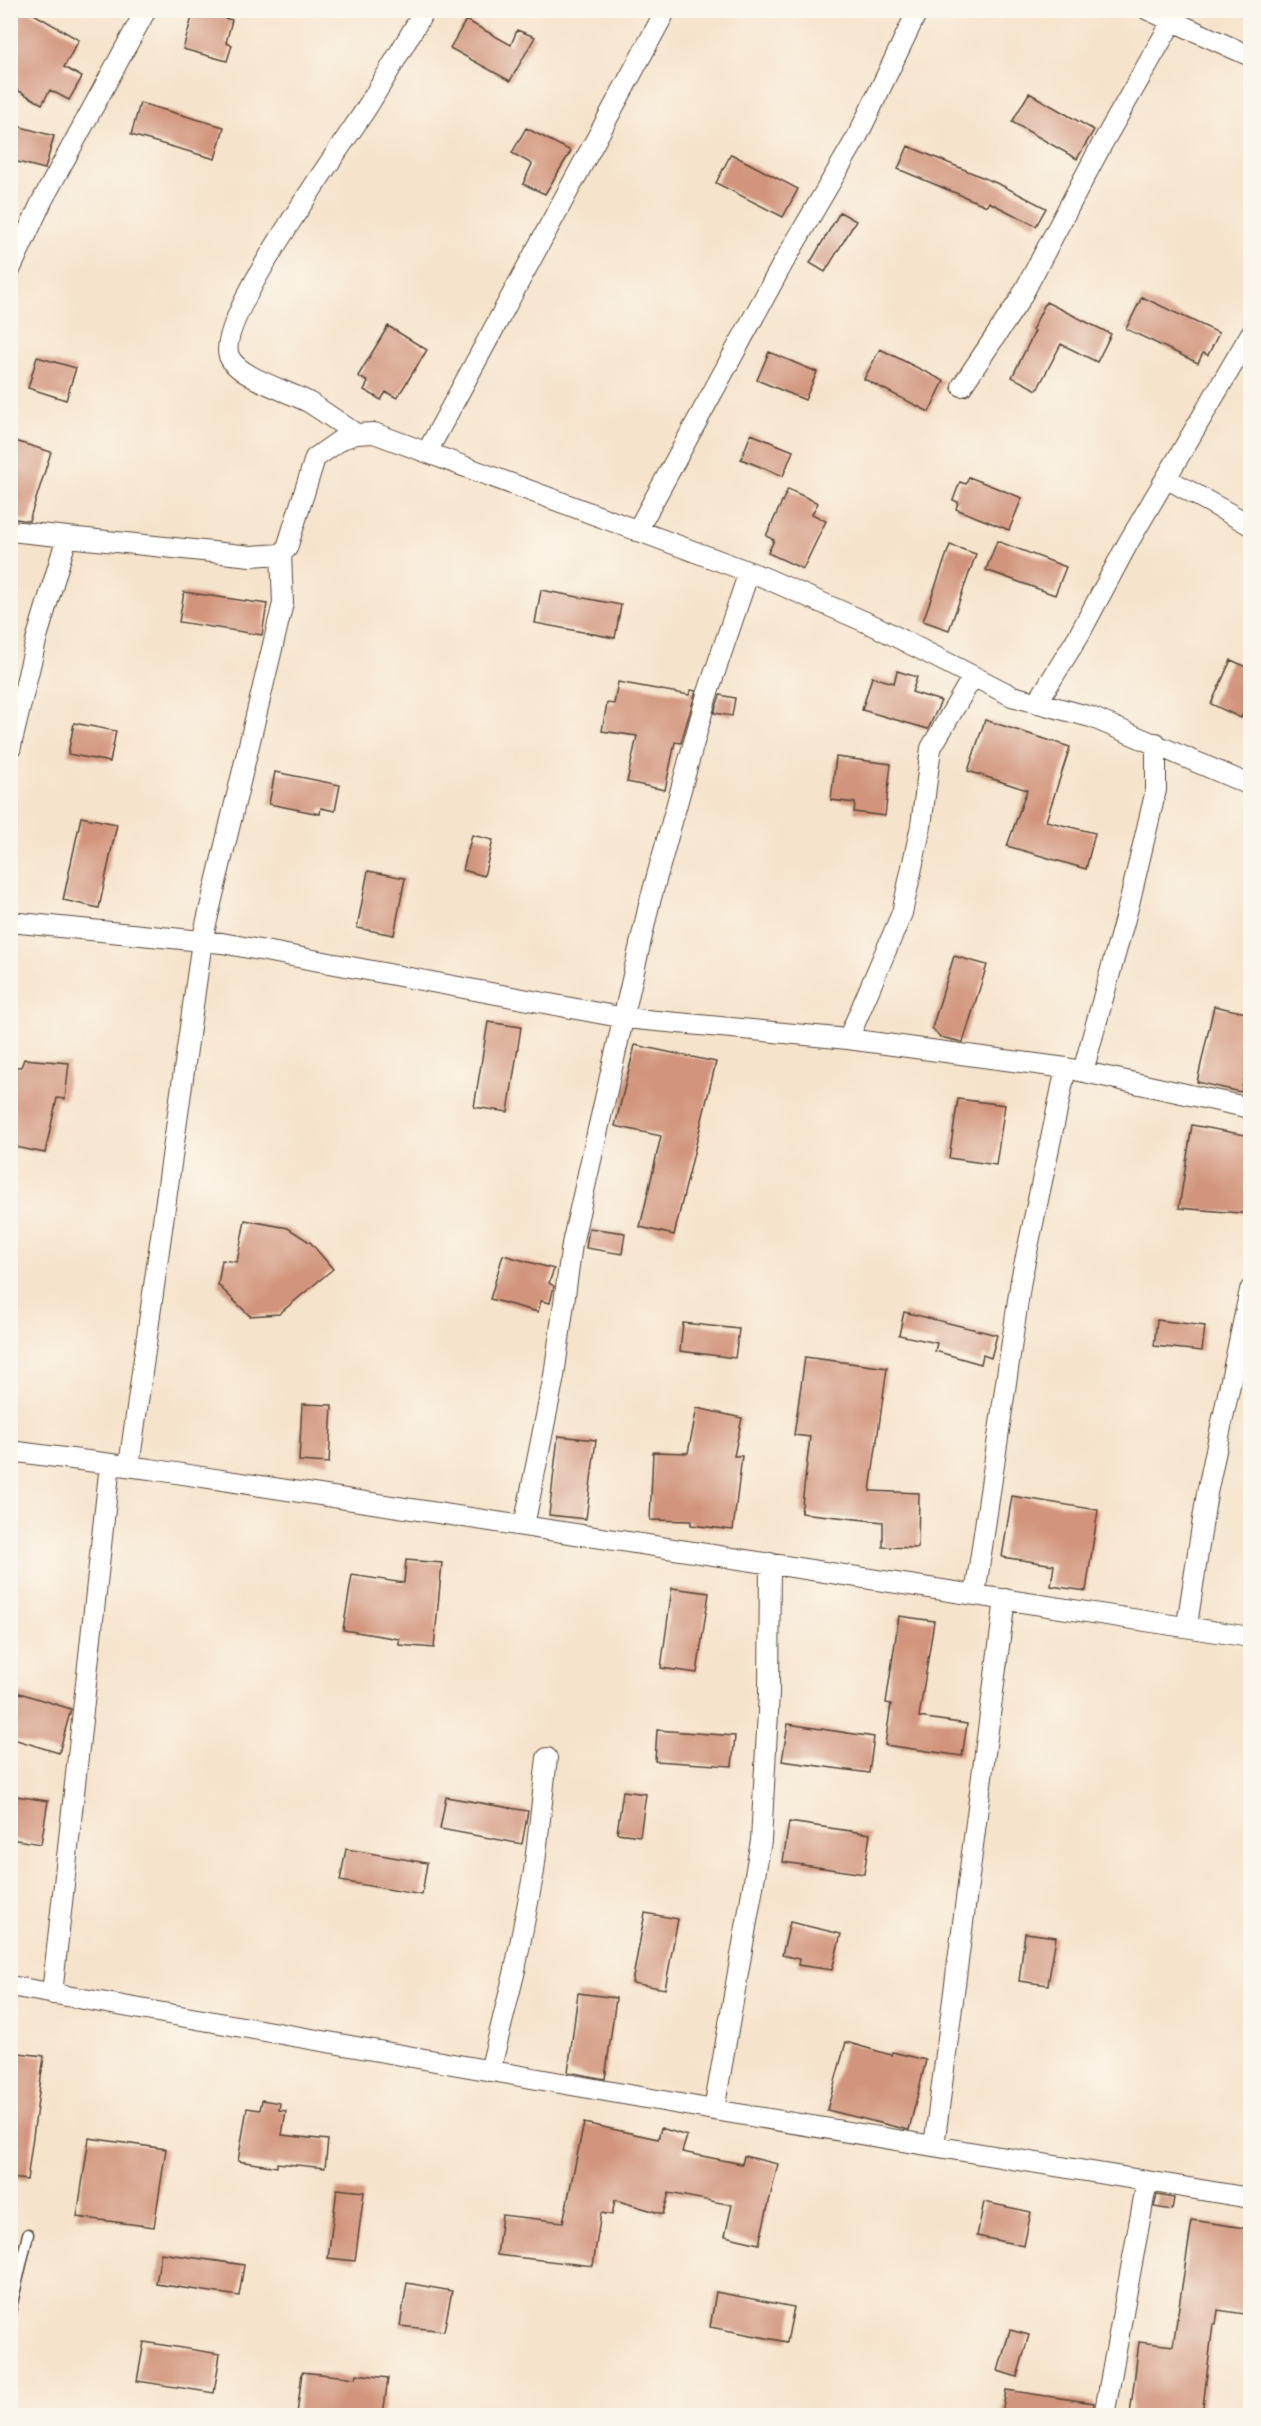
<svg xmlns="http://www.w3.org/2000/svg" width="1261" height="2426" font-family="Cardo,serif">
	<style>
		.building { fill: #d2947b }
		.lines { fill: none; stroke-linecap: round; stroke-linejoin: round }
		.lane-casing { stroke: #574638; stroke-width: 13 }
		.street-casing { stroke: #574638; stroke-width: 22 }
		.lane { stroke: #fff; stroke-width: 10 }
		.street { stroke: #fff; stroke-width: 20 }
	</style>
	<rect width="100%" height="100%" fill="#fbf7ec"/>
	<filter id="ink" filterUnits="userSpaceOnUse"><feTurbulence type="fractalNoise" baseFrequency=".0167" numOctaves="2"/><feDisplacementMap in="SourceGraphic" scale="12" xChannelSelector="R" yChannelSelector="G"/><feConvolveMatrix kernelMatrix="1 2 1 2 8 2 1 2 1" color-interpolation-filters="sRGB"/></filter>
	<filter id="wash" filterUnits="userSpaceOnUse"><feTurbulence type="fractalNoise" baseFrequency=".008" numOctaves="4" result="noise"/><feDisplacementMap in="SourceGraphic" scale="24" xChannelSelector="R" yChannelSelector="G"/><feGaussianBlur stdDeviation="1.35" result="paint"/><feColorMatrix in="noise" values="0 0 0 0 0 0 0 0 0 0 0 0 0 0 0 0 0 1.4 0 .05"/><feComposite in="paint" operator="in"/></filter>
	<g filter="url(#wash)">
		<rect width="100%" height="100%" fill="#f6e3cb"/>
		<g id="blocks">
			<path class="building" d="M10,10h17l52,30 -15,27 18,10 -13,23 -19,-10 -8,14 -32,-18z
				M194,10l38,10 -6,23 6,2 -5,16 -44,-12z
				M466,20l45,25 6,-15 18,7 -25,44 -60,-33z
				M1029,93l65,37 -17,29 -65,-37z
				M140,103l84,24 -9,32 -84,-24z
				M10,124l44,12 -9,33 -35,-9z
				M526,128l45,23 -26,43 -22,-10 9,-20 -20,-11z
				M908,146l93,39 45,23 -10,18 -47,-24 -2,4 -89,-37z
				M731,154l67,35 -15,28 -67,-34z
				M840,212l16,9 -31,51 -15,-9z
				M1142,297l77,36 -11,22 -5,-2 -5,10 -72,-34z
				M1046,302l65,32 -14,28 -36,-18 -24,46 -25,-13 23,-46 -3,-1z
				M388,326l39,24 -30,48 -11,-6 -5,8 -17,-10 4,-8 -10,-6z
				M880,349l64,32 -15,31 -65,-33z
				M769,352l48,20 -12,28 -48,-20z
				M37,357l39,11 -10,32 -38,-12z
				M751,434l42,17 -10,25 -42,-17z
				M15,441l36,11 -22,69 -19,-3v-62z
				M969,477l53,21 -13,32 -53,-21 2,-7 -5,-2 7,-18 6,2z
				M788,489l30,14 -6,11 14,7 -23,48 -35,-16 6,-13 -8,-4z
				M997,541l69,26 -11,28 -69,-25z
				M950,545l26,9 -27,76 -26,-9z
				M541,590l80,15 -6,33 -80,-15z
				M184,592l83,12 -5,31 -83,-13z
				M1231,660l20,9v28l-10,21 -30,-14z
				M897,671l20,6 -5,15 29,9 -13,28 -66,-19 10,-33 22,6z
				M618,682l71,13 2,-5 5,1 -15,52 -6,-1 -10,48 -38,-8 10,-46 -35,-5 5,-28 7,1z
				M720,695l15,3 -3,18 -18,-3z
				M985,720l85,27 -24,74 49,12 -9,36 -79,-23 20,-56 -59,-19z
				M74,723l42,8 -6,31 -42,-8z
				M836,757l55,7 -6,52 -31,-4 1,-9 -24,-3z
				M275,772l65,13 -5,26 -14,-3 -1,6 -51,-10z
				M81,817l36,7 -18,84 -36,-8z
				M472,835l21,5 -9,36 -21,-6z
				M368,871l37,7 -11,57 -37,-7z
				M954,956l33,9 -24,77 -23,-5 -8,-9z
				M1214,1006l37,8v35l-10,43 -44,-10z
				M488,1022l33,5 -13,85 -34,-5z
				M635,1045l81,17 -42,173 -34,-8 21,-91 -46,-10z
				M24,1059l45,4 -4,36 -8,-1 -12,55 -35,-7v-80l11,1z
				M958,1099l47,6 -9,60 -47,-7z
				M1192,1125l59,11v78l-72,-6z
				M245,1220l43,8 23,15 22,26 -54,45 -29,2 -32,-31 4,-25 15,2z
				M589,1228l36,5 -3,21 -36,-6z
				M503,1255l51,14 -5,14 5,3 -4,17 -9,-2 -3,11 -48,-13z
				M904,1312l93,23 -6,23 -8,-3 -2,9 -46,-13 2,-8 -38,-8z
				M1157,1320l48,6 -3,25 -48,-5z
				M683,1323l56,6 -4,29 -55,-7z
				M805,1357l82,11 -17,123 49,2 -1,55 -35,-1v-25l-82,-9 9,-76 -16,-2z
				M302,1404l30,1 -3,58 -30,-2z
				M697,1408l45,10 -8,38h8l-9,74 -42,-5v-4l-41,-1 3,-68 35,1z
				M558,1436l38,4 -10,79 -37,-4z
				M1012,1496l86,14 -12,81 -35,-5 3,-21 -52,-8z
				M406,1560l36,3 -8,85 -35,-3v-6l-56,-9 9,-55 52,8z
				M672,1588l37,5 -12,80 -36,-5z
				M899,1616l35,5 -15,96 48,7 -5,32 -77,-11 6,-41 -5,-1z
				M10,1690l61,19 -12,44 -49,-15z
				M788,1724l86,13 -5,36 -87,-12z
				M657,1730l78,6 -3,30 -77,-5z
				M623,1791l23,3 -6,42 -23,-3z
				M10,1795l38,6 -7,43 -31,-5z
				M446,1797l82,14 -6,33 -82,-15z
				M789,1822l81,12 -6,40 -81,-12z
				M346,1849l81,14 -5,32 -82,-14z
				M645,1913l33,6 -13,70 -33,-6z
				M790,1922l51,12 -9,36 -34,-5 1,-6 -17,-4z
				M1025,1933l31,4 -8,48 -29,-4z
				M578,1993l38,5 -11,81 -37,-7z
				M846,2042l45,13 1,-3 34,8 -17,70 -82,-20z
				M10,2052l34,4 -17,124 -17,-2z
				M262,2100l18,3 -1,7 7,1 -4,24 46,5 -3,28 -48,-5v4l-39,-6 9,-53 13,2z
				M584,2123l74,16 3,-11 26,8 -5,16 60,12 2,-8 34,8 -19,80 -34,-8 7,-31 -63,-12 -6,21 -48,-14 -3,15 -11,-2 -8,53 -96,-11 5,-40 61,7z
				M89,2138l77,11 -12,78 -77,-10z
				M337,2189l27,3 -9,69 -27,-3z
				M1157,2195l17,3 -2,12 -18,-3z
				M984,2202l47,10 -7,34 -47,-10z
				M1192,2220l59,9v86l-33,-5 -2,14h-3l-11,91h-72l9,-73 34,4z
				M161,2253l83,12 -5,31 -83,-12z
				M407,2283l45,8 -8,40 -44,-5z
				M716,2292l78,15 -7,35 -77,-15z
				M1010,2330l19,5 -12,42 -19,-6z
				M144,2342l76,12 -6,39 -77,-12z
				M302,2372l54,6 1,-4 31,4 -5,37h-86z
				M1006,2390l88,13 -2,12h-90z"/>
		</g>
	</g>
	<g filter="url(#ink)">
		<use href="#blocks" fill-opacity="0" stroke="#574638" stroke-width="1.5"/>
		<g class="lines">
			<g class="lane-casing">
				<path id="lane" d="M10,2312l18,-78"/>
			</g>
			<g class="street-casing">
				<path id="street" d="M1148,10l102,46
					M10,270l32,-69 104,-191
					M962,386l57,-85 83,-157 71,-124
					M356,434c-15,-10 -30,-21 -46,-31 -20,-12 -72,-25 -81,-47 -14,-34 111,-208 135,-244 21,-33 40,-68 61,-102
					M427,452l239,-442
					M1166,478l84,47
					M10,531l241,25 30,-2 6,-6 28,-90 27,-19 14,-5 18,-1 389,144 114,50 135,69 79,21 159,68
					M637,531l145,-266 75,-128 61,-127
					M1037,703l42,-68 49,-92 122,-208
					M10,750l27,-113 30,-100
					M10,922l212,21 403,75 223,21 218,29 184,40
					M848,1039l54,-126 19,-87 10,-78 42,-72
					M1083,1071l46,-167 27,-114v-47
					M10,1451l140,18 1100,168
					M129,1466l73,-525 81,-338 -2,-49
					M524,1526l30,-150 18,-132 77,-339 58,-210 42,-123
					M975,1595l46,-315 45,-212
					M1187,1625l20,-132 43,-203
					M10,1986l704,124 536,88
					M52,1994l58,-530
					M490,2071l25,-101 19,-99 13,-113
					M714,2110l47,-269 8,-148 1,-130
					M934,2146l71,-547
					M1104,2416l43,-235"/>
			</g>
			<use href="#lane" class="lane"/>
			<use href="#street" class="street"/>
		</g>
	</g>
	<rect width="1261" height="2426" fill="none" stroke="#fbf7ec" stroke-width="36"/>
</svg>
